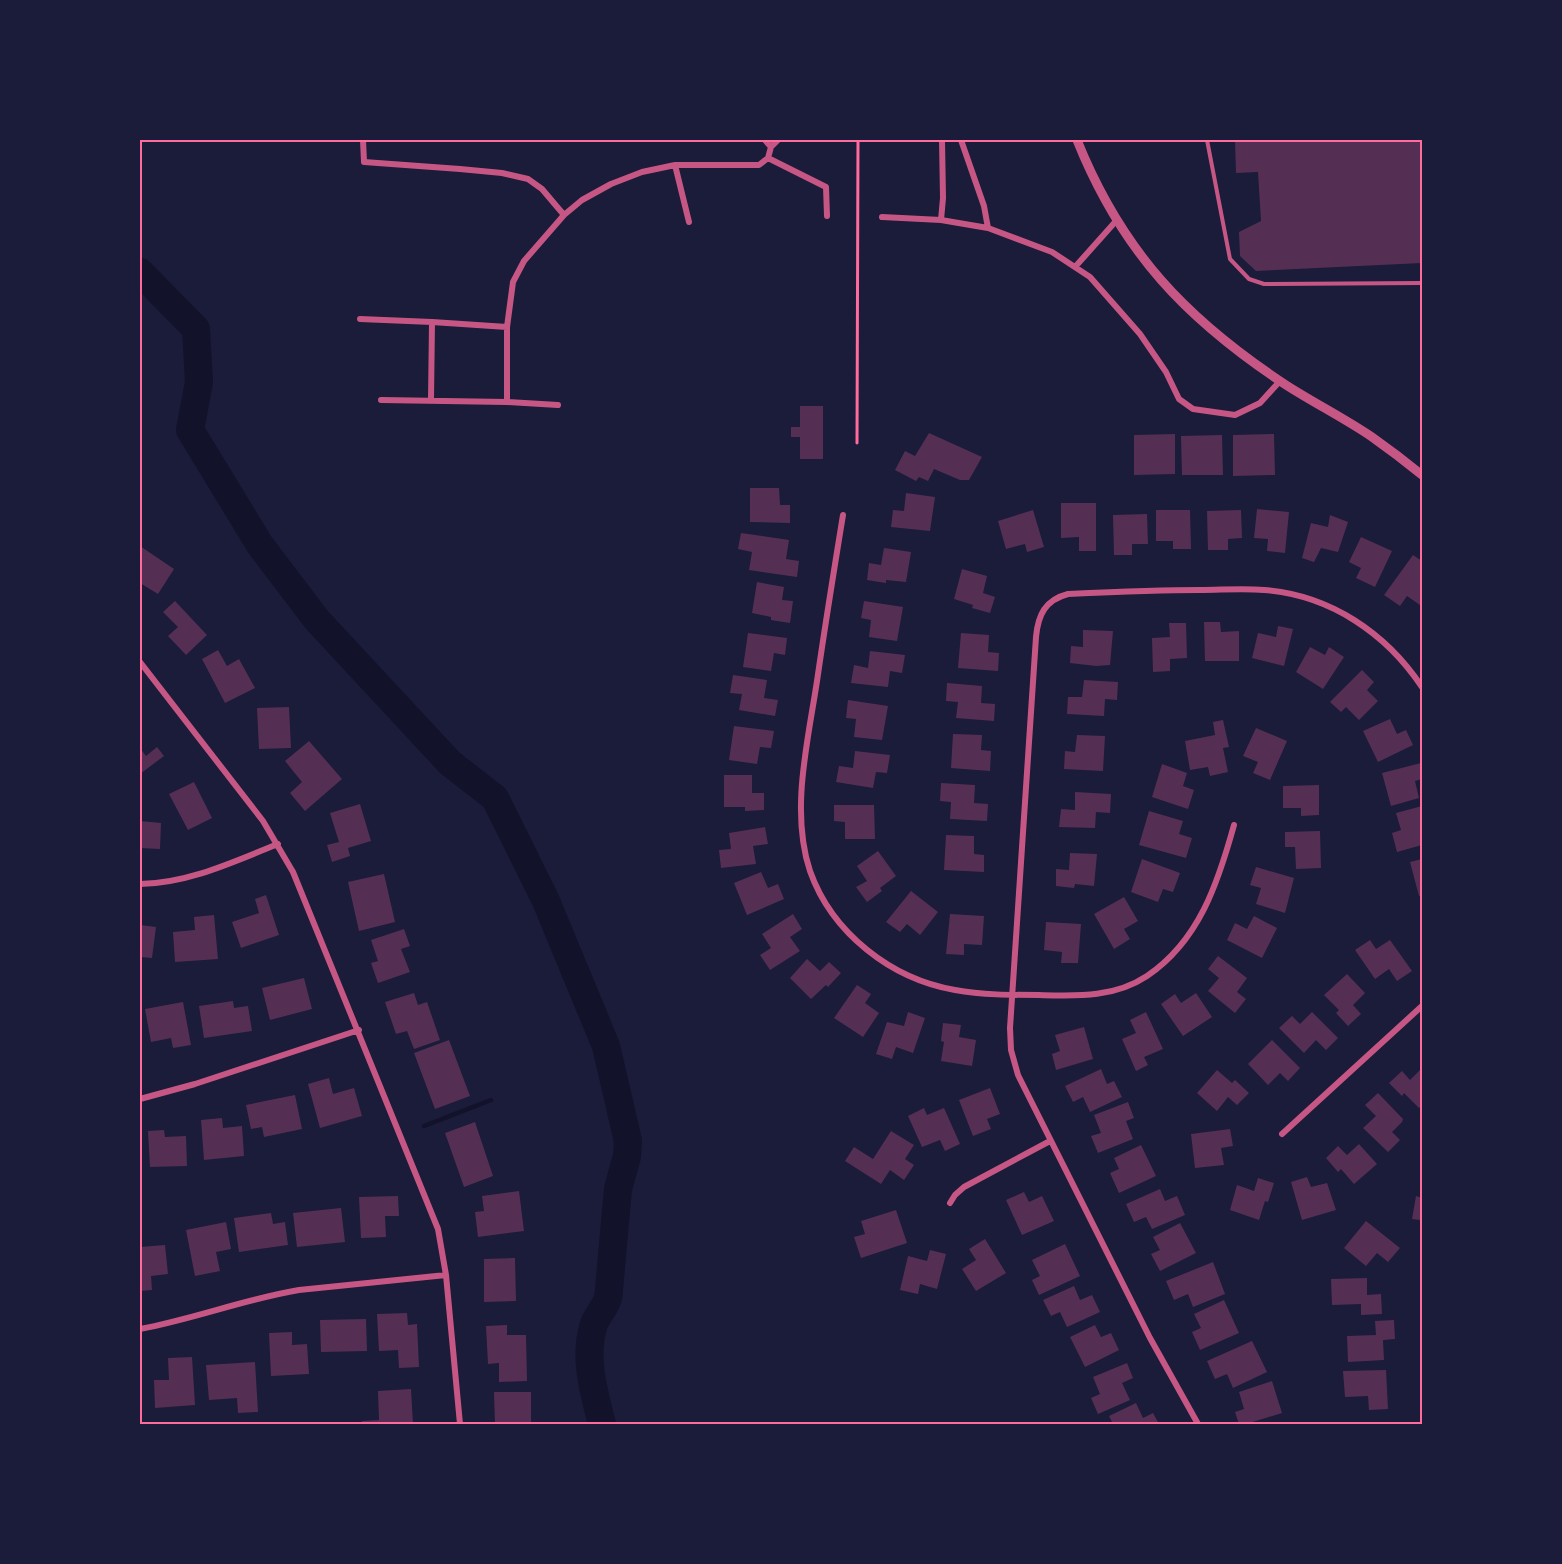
<svg xmlns="http://www.w3.org/2000/svg" width="1562" height="1564" font-family="'Golos Text',sans-serif">
	<style>
		.lines { fill: none; stroke-linecap: round; stroke-linejoin: round }
		.stream { stroke: #12122b; stroke-width: 4.5 }
		.river { stroke: #12122b; stroke-width: 28 }
		.building { fill: #542f53 }
		.path { stroke: #ff6b9d; stroke-width: 3 }
		.service { stroke: #c65784; stroke-width: 4 }
		.minor { stroke: #c65784; stroke-width: 6 }
		.tertiary { stroke: #c65784; stroke-width: 9 }
		.neatline { fill: none; stroke: #ff6b9d; stroke-width: 2 }
	</style>
	<rect width="100%" height="100%" fill="#1b1b3a"/>
	<g class="lines">
		<path class="stream" d="M424,1126l67,-26"/>
		<path class="river" d="M140,272l56,57 3,53 -9,48 70,115 57,75 133,143 45,35 51,103 60,145 22,95 -1,15 -9,33 -9,100c0,4 -1,10 -3,14 -4,8 -10,14 -13,24 -9,32 1,66 9,97"/>
	</g>
	<path class="building" d="M1235,140h187v123l-166,8 -16,-15 -1,-24 22,-11 -3,-49 -22,1z
		M800,406h23v53h-23v-22h-9v-10h9z
		M929,433l53,24 -13,23h-9l-26,-11 -6,12 -9,-4 -3,4 -21,-11 10,-19 10,5z
		M1175,434v40l-41,1v-40z
		M1274,434l1,41 -42,1v-41z
		M1222,435l1,40h-41l-1,-39z
		M750,488h29l1,17h10v18l-40,-1z
		M906,493l29,4 -5,34 -39,-4 2,-17 11,1z
		M1061,503h35v48h-17v-14l-18,1z
		M1257,509l32,3 -4,41 -18,-2 1,-12 -14,-1z
		M1033,510l11,37 -17,5 -2,-8 -19,5 -8,-28z
		M1156,510h34l1,39h-18v-8h-17z
		M1241,510l1,28 -14,1v11h-20l-1,-39z
		M1147,514l1,30h-16v11h-18l-1,-40z
		M1330,515l18,7 -10,30 -17,-4 -7,14 -12,-4 9,-35 17,4z
		M741,533l48,7 -3,19 13,2 -2,16 -48,-7 3,-18 -14,-3z
		M1361,537l31,14 -17,36 -19,-9 5,-10 -12,-6z
		M140,546l34,23 -16,25 -18,-11z
		M884,548l27,4 -5,30 -20,-2v3l-19,-3 2,-17 12,2z
		M1413,555l9,6v41l-2,3 -13,-9 -7,10 -16,-11z
		M962,569l25,7 -4,17 12,4 -5,16 -18,-5 1,-3 -19,-6z
		M757,582l27,5 -2,13 11,1 -3,22 -19,-3v-3l-19,-4z
		M175,601l32,34 -21,20 -18,-19 10,-9 -15,-15z
		M864,601l39,6 -6,34 -28,-4 2,-17 -10,-2z
		M1204,622h16l1,10 18,-1v30h-34z
		M1169,623h17l1,35 -17,1v12l-17,1 -1,-34 18,-1z
		M1278,626l15,3 -9,37 -32,-8 6,-25 18,4z
		M1083,630l30,1 -3,34 -14,1 -26,-3 1,-17 12,1z
		M748,633l39,5 -2,17 -11,-2 -3,18 -28,-4z
		M961,633l28,2 -1,17 11,1 -1,18 -40,-3z
		M1310,647l15,8 4,-8 15,10 -21,32 -27,-17z
		M218,650l9,16 12,-7 16,29 -30,15 -23,-44z
		M870,651l35,4 -3,18 -12,-2 -2,16 -37,-4 3,-18 14,3z
		M1362,670l12,12 -7,8 11,11 -19,19 -13,-13 -5,5 -11,-10z
		M733,675l34,5 -3,18 14,2 -3,16 -36,-6 3,-16 -12,-1z
		M1084,680l34,2 -1,18 -12,-1 -1,17 -37,-2 1,-17h14z
		M947,683l35,3 -1,17 14,1 -1,17 -38,-3 2,-16 -12,-1z
		M848,700l40,6 -6,34 -28,-3 2,-18 -10,-1z
		M289,707l2,41 -32,1 -2,-41z
		M1390,719l7,15 9,-4 7,15 -35,17 -15,-31z
		M1223,720l6,27 -6,1 5,24 -18,4 -2,-9 -18,3 -5,-29 30,-6 -2,-13z
		M734,726l40,5 -3,17 -11,-1 -3,17 -28,-4z
		M1256,728l31,13 -17,39 -17,-7 5,-11 -15,-6z
		M953,734l29,1 -1,15 10,1 -1,20 -39,-3z
		M1077,735l28,1 -2,35 -39,-2 1,-18 10,1z
		M309,741l33,38 -37,32 -15,-18 12,-11 -17,-21z
		M157,747l7,9 -24,18v-26l6,8z
		M855,751l35,4 -3,18 -11,-1 -3,16 -37,-6 3,-16 14,2z
		M1421,763l1,16 -7,2 4,17 -28,8 -9,-33z
		M1162,764l25,9 -4,13 11,4 -6,19 -36,-12z
		M724,775h28v18h12v17l-19,1v-4h-21z
		M194,782l18,36 -24,12 -19,-36z
		M941,783l34,2 -1,18 14,1 -1,17 -37,-2 1,-17 -11,-1z
		M1319,785v30l-18,1v-8h-18v-22z
		M1075,792l36,2 -1,19 -14,-1 -1,16 -36,-1 2,-18 14,1z
		M360,804l11,37 -23,7 2,8 -18,6 -5,-17 12,-3 -9,-29z
		M834,805h40l1,34h-30v-17l-11,-1z
		M1422,806v39l-25,7 -5,-19 9,-3 -5,-17z
		M1149,811l34,10 -4,13 13,4 -6,20 -47,-13z
		M140,821l21,2 -1,26 -20,-1z
		M765,827l3,17 -15,2 3,18 -35,4 -2,-18 12,-1 -2,-16z
		M1320,831l1,37 -25,1 -1,-22h-10v-15z
		M946,835l28,1v18l10,1v17l-40,-2z
		M878,851l18,25 -16,12 2,3 -15,11 -11,-15 11,-6 -10,-15z
		M1070,853l27,1 -3,32 -19,-2 -1,4 -18,-2v-17l13,1z
		M1142,859l38,14 -7,19 -10,-3 -5,13 -27,-10z
		M1422,859v36l-3,1 -9,-34z
		M1256,867l38,11 -9,35 -29,-9 5,-16 -11,-3z
		M761,872l7,16 10,-4 6,15 -37,16 -13,-32z
		M384,874l11,48 -36,9 -11,-49z
		M911,891l27,21 -18,23 -13,-11 -7,8 -14,-10z
		M266,895l13,40 -38,13 -9,-26 27,-9 -4,-14z
		M1124,897l14,24 -14,8 6,10 -16,10 -20,-35z
		M793,914l9,15 -12,8 10,14 -30,19 -10,-15 11,-7 -9,-14z
		M950,914l34,2 -2,29 -18,-1v11l-18,-1z
		M214,915l4,44 -43,3 -2,-30 22,-2 -1,-13z
		M1254,916l23,12 -15,30 -35,-18 8,-17 12,6z
		M1046,922l35,2 -3,39h-17l1,-11 -18,-2z
		M140,925l16,2 -4,31 -12,-1z
		M404,929l6,17 -9,3 9,23 -32,11 -7,-20 7,-2 -7,-21z
		M1370,940l6,9 14,-9 22,31 -15,10 -8,-12 -14,10 -20,-29z
		M1218,956l29,22 -10,14 9,7 -11,14 -27,-22 11,-13 -11,-9z
		M807,959l13,12 9,-9 12,11 -13,14 -2,-2 -15,14 -21,-21z
		M1347,974l18,19 -12,12 8,9 -13,12 -12,-13 3,-3 -15,-15z
		M304,978l8,31 -42,11 -8,-32z
		M857,985l14,9 -6,9 14,10 -16,24 -29,-19z
		M414,993l4,12 9,-3 13,38 -26,9 -7,-18 -11,3 -11,-32z
		M1196,993l16,24 -29,19 -22,-32 14,-10 6,9z
		M233,1001l1,7 14,-2 4,25 -48,7 -5,-32z
		M183,1002l8,43 -18,3 -2,-10 -20,4 -6,-33z
		M908,1012l17,6 -12,35 -17,-6 -4,12 -16,-5 11,-32 17,4z
		M1146,1012l17,37 -19,8 4,8 -12,6 -14,-32 14,-6 -6,-13z
		M1312,1012l26,26 -12,12 -10,-10 -12,13 -25,-25 13,-12 8,8z
		M943,1023l18,2 -2,12 17,3 -4,26 -31,-5 3,-19 -3,-1z
		M1084,1027l9,32 -37,11 -4,-16 8,-3 -5,-16z
		M449,1040l21,56 -35,13 -21,-56z
		M1272,1040l28,28 -12,13 -8,-8 -12,12 -20,-21z
		M1422,1068v37l-3,3 -15,-15 -2,3 -13,-13 13,-12 8,9z
		M1101,1069l6,15 7,-3 8,16 -32,15 -7,-15 -10,5 -8,-16z
		M1217,1070l15,13 3,-3 14,13 -12,12 -9,-8 -11,14 -20,-18z
		M329,1078l4,16 21,-6 8,28 -42,12 -12,-44z
		M990,1088l10,26 -13,5 4,10 -18,7 -14,-36z
		M1378,1093l25,26 -1,3 -10,10 8,8 -12,12 -25,-24 13,-12 -11,-11z
		M295,1095l7,34 -38,8 -2,-10 -11,2 -5,-24z
		M1128,1102l6,16 -8,3 7,18 -35,14 -7,-17 10,-3 -7,-18z
		M924,1108l3,7 17,-7 16,36 -15,7 -5,-11 -18,7 -14,-31z
		M222,1118l1,10 19,-2 2,30 -40,4 -3,-40z
		M475,1122l18,54 -29,11 -19,-54z
		M1230,1129l3,17 -12,2 3,17 -29,3 -4,-34z
		M164,1130l1,7 21,-1 1,30 -37,1 -2,-36z
		M891,1131l23,14 -9,14 9,6 -10,15 -14,-10 -9,14 -36,-23 9,-14 19,12z
		M1359,1144l18,20 -23,20 -13,-15 -3,3 -12,-14 12,-12 9,9z
		M1141,1145l15,31 -37,17 -9,-20 9,-4 -5,-11z
		M1307,1177l4,10 16,-4 9,27 -34,10 -11,-38z
		M1258,1178l16,5 -6,19 -3,-1 -6,19 -29,-10 7,-25 17,6z
		M1160,1189l5,12 12,-5 8,19 -33,14 -6,-12 -12,5 -8,-18z
		M519,1191l5,40 -46,6 -3,-25 9,-1 -2,-15z
		M1024,1192l5,10 13,-6 12,25 -32,14 -16,-35z
		M398,1196l1,20h-14l1,21 -25,1 -2,-41z
		M1416,1196l6,2v24l-2,-2 -8,-1z
		M341,1208l4,34 -48,5 -4,-34z
		M896,1210l11,33 -46,15 -7,-21 11,-3 -4,-13z
		M271,1213l2,11 12,-2 3,23 -49,7 -5,-34z
		M1366,1221l34,27 -12,14 -11,-9 -11,13 -22,-18z
		M226,1222l5,27 -15,3 4,19 -25,5 -9,-46z
		M1180,1223l16,30 -36,18 -9,-17 9,-4 -7,-13z
		M985,1239l21,34 -30,18 -14,-22 14,-9 -7,-11z
		M1065,1244l15,32 -41,19 -7,-15 8,-4 -8,-16z
		M165,1245l3,29 -17,2 1,14 -12,1v-44z
		M930,1250l16,4 -9,35 -17,-5 -2,10 -18,-4 8,-34 19,5z
		M515,1258l1,43 -32,1v-43z
		M1213,1262l12,32 -32,13 -5,-13 -14,6 -8,-19z
		M1367,1278v17l14,-1 1,20 -21,1v-11l-29,1 -1,-26z
		M1074,1286l6,14 12,-5 8,17 -33,15 -7,-15 -9,4 -8,-16z
		M1224,1300l15,33 -39,17 -8,-18 9,-4 -7,-14z
		M407,1313l1,12 9,-1 2,43 -20,1 -1,-18 -19,1 -2,-37z
		M366,1319l1,32 -46,1 -1,-32z
		M1394,1320l1,19 -12,1 1,20 -36,2 -1,-26 29,-1 -1,-14z
		M507,1325v10h19l1,46 -28,1v-19l-11,1 -2,-38z
		M1095,1325l6,12 10,-4 8,17 -34,17 -15,-30z
		M292,1332v13l15,-1 2,30 -38,2 -2,-43z
		M1252,1341l15,31 -34,16 -6,-14 -12,5 -8,-18z
		M192,1357l3,48 -40,3 -1,-28h15l-1,-22z
		M255,1362l3,50 -20,1 -1,-15 -28,2 -3,-35z
		M1127,1363l6,15 -11,5 8,17 -32,14 -7,-16 9,-4 -7,-17z
		M1386,1370l2,39 -19,1 -1,-14 -23,1 -2,-26z
		M1272,1381l10,32 -36,11h-7l-4,-12 9,-3 -5,-17z
		M411,1389l2,35h-51v-3l17,-1 -1,-29z
		M494,1392h37v32h-36z
		M1136,1403l7,15 10,-5 6,11h-46l-4,-8z"/>
	<g class="lines">
		<path class="path" d="M857,443l1,-303"/>
		<path class="service" d="M1207,140l23,119 19,20 15,5 158,-1"/>
		<path class="minor" d="M363,140l1,22 96,7 42,4 26,6 14,10 22,26
			M765,140l6,7
			M961,140l23,66 4,22 64,24 38,25 50,57 26,38 13,27 14,10 42,6 25,-12 20,-22
			M768,158l58,29 1,29
			M675,165l14,57
			M882,217l59,3 47,8
			M941,220l2,-22 -1,-58
			M1075,267l41,-46
			M360,319l72,3 -1,78
			M432,322l75,5
			M381,400l126,2
			M558,405l-51,-3v-75l6,-45 11,-21 40,-46 18,-15 29,-16 31,-12 33,-7h84l9,-7 3,-11 7,-7
			M843,515c-9,55 -18,111 -26,166 -9,60 -27,130 -7,190 22,62 81,108 145,119 27,5 56,5 84,5 38,1 75,3 108,-19 52,-35 71,-93 87,-151
			M140,662l123,159 30,51 145,357 8,46 14,149
			M140,884c49,-1 93,-22 138,-40
			M140,1099l55,-15 164,-54
			M1282,1134l140,-128
			M950,1203l5,-8 9,-8 86,-46
			M140,1329c54,-10 105,-30 159,-39l147,-15
			M1198,1424l-48,-86 -132,-263 -7,-25 -1,-22 26,-391c2,-22 9,-37 32,-43 44,-2 88,-4 132,-4 21,0 43,-2 64,0 66,5 122,43 158,97"/>
		<path class="tertiary" d="M1077,140c45,112 109,179 209,245 28,18 58,33 86,52 17,12 34,25 50,38"/>
	</g>
	<rect width="1562" height="1564" fill="none" stroke="#1b1b3a" stroke-width="282"/>
	<rect x="141" y="141" width="1280" height="1282" class="neatline"/>
</svg>
